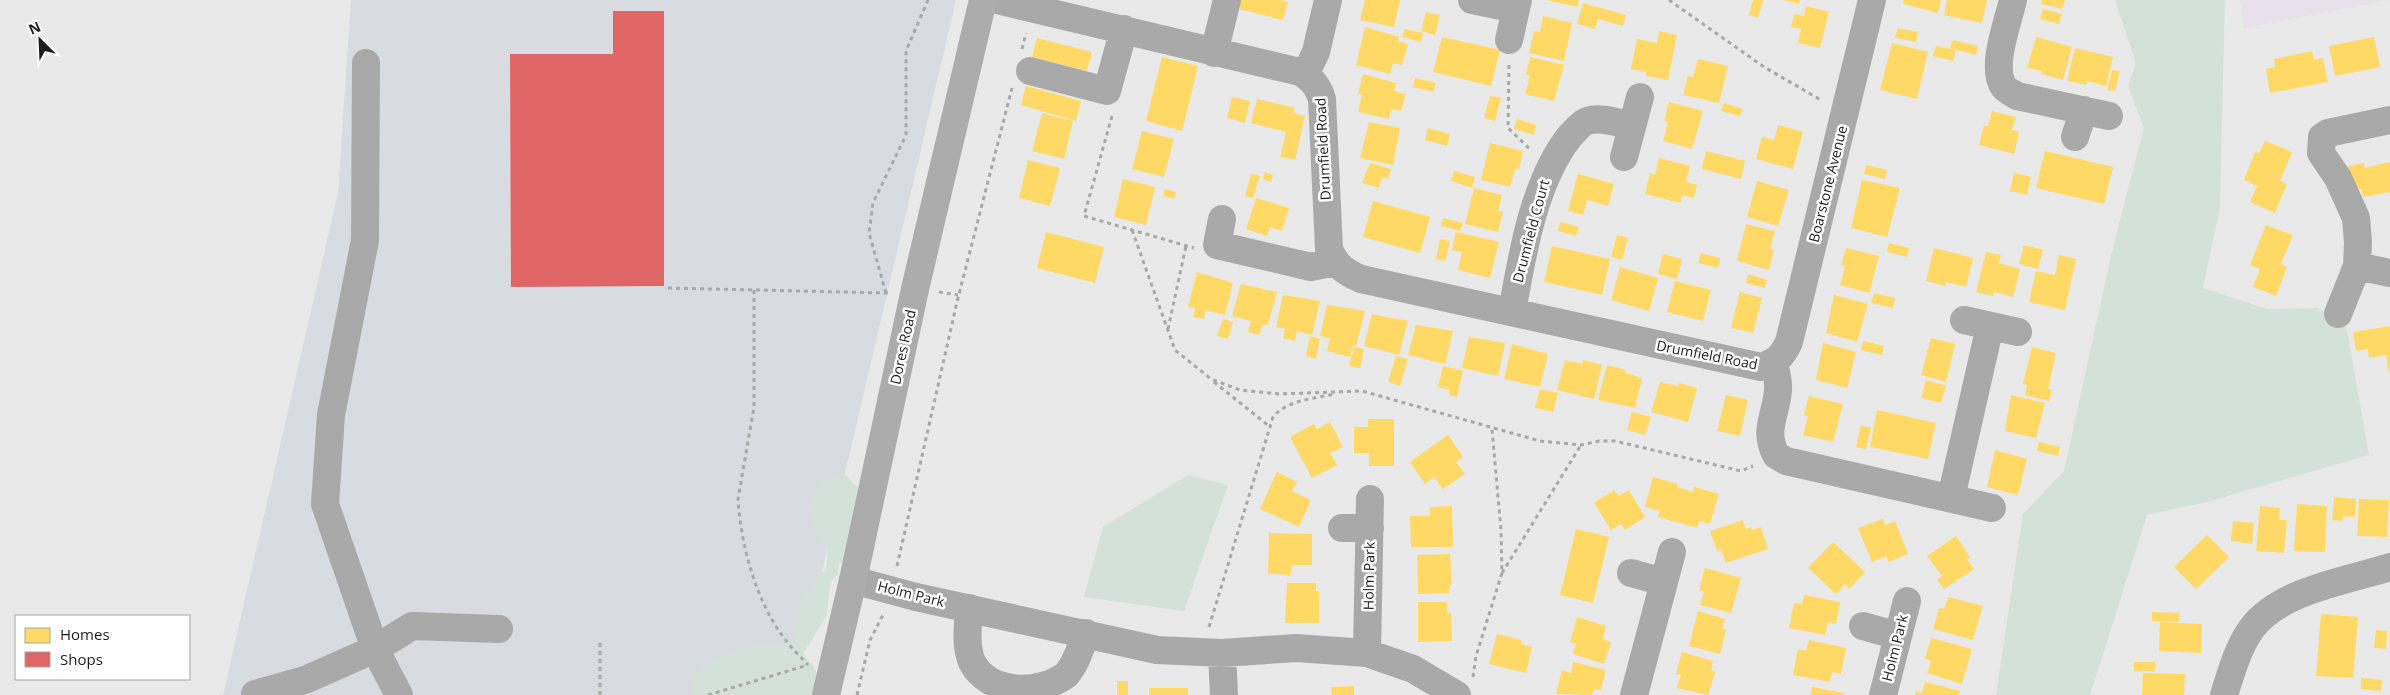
<svg xmlns="http://www.w3.org/2000/svg" width="2390" height="695" font-family="'Open Sans',sans-serif">
	<style>
		.built { fill: #d8dbdf }
		.education { fill: #e8e1ec }
		.green { fill: #d4e1da }
		.homes { fill: #ffd966 }
		.shops { fill: #e06666 }
		.lines { fill: none; stroke-linecap: round; stroke-linejoin: round }
		.path { stroke: #a8a8a9; stroke-width: 3; stroke-dasharray: 4 4; stroke-linecap: butt }
		.minor { stroke: #a9a9a9; stroke-width: 28 }
		.major { stroke: #adacac; stroke-width: 28 }
		.labels { text-anchor: middle; stroke-width: 5; stroke-linejoin: round; paint-order: stroke }
		.street-label { font-size: 14px; fill: #1c1d1d; stroke: #fff }
	</style>
	<rect width="100%" height="100%" fill="#e9e9e9"/>
	<path class="built" d="M351,0h605l-163,695h-570l115,-502z"/>
	<path class="education" d="M2240,0h150l-146,28z"/>
	<path class="green" d="M2115,0h110l-5,207 -17,81 64,21 49,-1 29,11 24,136 -162,47 -60,13 -57,180h-94l27,-181 41,-43 49,-224 31,-119 -16,-42 8,-23z
		M846,475l22,24 -24,62 -5,3 -1,10 -8,9 -3,32 -24,39c13,14 18,21 13,41h-125l2,-17 9,-12 32,-16 34,-7 20,2 10,-15 1,-29 27,-33 2,-17 -15,-22 -4,-26 13,-23z
		M1188,475l40,10 -44,126 -100,-14 19,-70z"/>
	<path class="homes" d="M1241,0h40l7,2 -5,18 -44,-11z
		M1365,0h35l-6,27 -34,-7z
		M1547,0h32l-2,7z
		M1753,0h10l-5,18 -9,-3z
		M1783,0h17l-1,4z
		M1904,0h37l-3,13 -35,-9z
		M1947,0h40l-5,23 -38,-8z
		M2042,0h23l-3,9 -21,-5z
		M1583,3l43,12 -3,11 -25,-7 -3,10 -18,-5z
		M1806,6l23,6 -9,36 -22,-5 3,-14 -10,-2 3,-13 10,2z
		M2043,9l19,5 -3,10 -19,-5z
		M1426,12l14,3 -5,20 -14,-4z
		M1543,16l29,7 -8,38 -35,-8 5,-22 6,1z
		M1365,27l34,10 -1,4 10,3 -6,21 -9,-2 -3,11 -34,-9z
		M1898,28l20,4 -2,10 -21,-4z
		M1405,29l18,4 -2,9 -19,-5z
		M1659,31l18,4 -9,45 -22,-4v-4l-15,-3 6,-30 20,4z
		M1442,37l58,13 -9,36 -58,-14z
		M2036,37l36,10 -9,33 -22,-6 1,-3 -15,-3z
		M2374,37l6,30 -45,9 -6,-30z
		M1037,38l55,14 -5,19 -55,-14z
		M1953,40l25,6 -2,9 -26,-7z
		M1892,43l36,9 -11,47 -37,-9z
		M1936,46l20,4 -3,11 -20,-5z
		M2075,48l38,9 -7,29 -19,-5 -1,4 -19,-4z
		M2312,51l2,9 9,-2 5,24 -58,11 -4,-24 9,-2 -1,-8z
		M1162,57l36,9 -16,65 -36,-10z
		M1530,57l34,8 -10,36 -29,-7 5,-18 -4,-1z
		M1698,59l30,7 -9,37 -36,-8 5,-19 5,1z
		M2112,70l8,1 -5,20 -8,-1z
		M1363,74l33,9 -2,8 12,3 -5,17 -10,-2 -2,10 -31,-7 4,-17 -4,-1z
		M1415,78l21,5 -3,9 -20,-5z
		M1026,86l55,15 -5,20 -55,-16z
		M1490,96l11,2 -6,23 -11,-3z
		M1232,97l18,4 -5,22 -18,-5z
		M1257,99l38,9 -2,5 12,3 -10,44 -15,-3 6,-25 -35,-9z
		M1669,102l34,9 -11,38 -29,-8 5,-19 -4,-1z
		M1724,103l19,6 -3,7 -19,-5z
		M1992,111l24,6 -4,13 7,2 -5,22 -35,-9 5,-19h4z
		M1042,113l31,8 -9,38 -32,-8z
		M1517,119l19,6 -2,10 -20,-6z
		M1369,122l31,6 -7,37 -33,-7z
		M1778,125l25,7 -10,37 -37,-10 6,-22 12,3z
		M1428,128l22,6 -3,12 -22,-6z
		M1142,131l32,8 -10,38 -32,-8z
		M2265,141l27,11 -12,29 7,3 -12,29 -25,-11 7,-16 -13,-6 11,-28 4,1z
		M1490,143l33,8 -4,18h-4l-5,18 -29,-7z
		M1706,151l39,10 -4,18 -39,-10z
		M2045,151l68,16 -9,37 -68,-16z
		M1659,158l31,8 -4,16 11,3 -3,13 -12,-3 -2,8 -35,-9 5,-21 5,2z
		M1028,160l32,8 -10,38 -31,-8z
		M2390,162v30l-27,5 -1,-8 -9,2 -5,-25 16,-3 1,5z
		M1370,163l21,6 -3,10 -6,-2 -3,11 -17,-5z
		M1866,165l21,5 -2,9 -21,-5z
		M1454,171l21,6 -3,11 -21,-7z
		M1265,172l8,3 -2,7 -8,-3z
		M2014,173l17,4 -4,18 -17,-4z
		M1251,174l9,2 -7,22 -8,-2z
		M1578,174l36,10 -6,22 -21,-6 -4,15 -15,-4z
		M1123,179l32,8 -9,38 -32,-8z
		M1862,180l38,8 -13,49 -36,-9z
		M1757,181l32,9 -11,36 -31,-9z
		M1474,188l28,7 -4,16 5,1 -5,20 -33,-8z
		M1165,189l11,3 -2,7 -11,-3z
		M1256,198l33,10 -7,23 -12,-4 -3,9 -21,-7z
		M1373,201l57,16 -10,36 -57,-16z
		M1443,218l20,5 -3,8 -19,-5z
		M1560,222l19,5 -3,9 -18,-5z
		M1746,224l29,7 -5,18 4,1 -5,20 -32,-9z
		M2266,225l27,10 -12,29 6,3 -11,29 -23,-9 7,-18 -10,-4z
		M1046,232l58,15 -9,36 -58,-15z
		M1456,232l43,10 -9,36 -32,-8 4,-18 -10,-2z
		M1617,235l11,3 -6,22 -11,-3z
		M1440,239l10,2 -5,20 -9,-2z
		M1889,243l20,5 -2,9 -20,-5z
		M2024,245l19,5 -5,19 -19,-5z
		M1552,246l58,13 -8,36 -58,-13z
		M1846,248l33,8 -10,37 -29,-8 5,-19 -4,-1z
		M1934,248l39,10 -7,29 -20,-5v4l-20,-5z
		M1986,252l15,3 -2,8 21,6 -7,28 -19,-5 -1,4 -17,-4z
		M1701,253l19,5 -2,10 -20,-5z
		M1663,254l19,5 -5,20 -19,-5z
		M2059,255l17,4 -11,51 -36,-8 7,-31 19,4z
		M1620,267l38,11 -9,33 -38,-11z
		M1197,272l36,11 -8,32 -19,-5 -2,9 -11,-2 2,-9 -7,-1z
		M1748,274l19,6 -2,8 -19,-5z
		M1675,281l36,9 -8,31 -36,-9z
		M1241,284l36,8 -9,33 -5,-1 -4,11 -11,-3 3,-11 -19,-5z
		M1740,292l22,6 -9,35 -22,-5z
		M1874,293l21,5 -2,10 -22,-5z
		M1283,295l37,6 -8,34 -15,-4 -2,10 -12,-3 2,-9 -9,-2z
		M1834,295l34,9 -11,38 -31,-9z
		M1327,305l38,6 -9,35 -3,-1 -3,12 -23,-6 3,-13 -10,-2z
		M1372,314l36,7 -9,34 -35,-9z
		M1223,319l10,3 -5,17 -11,-3z
		M1416,325l37,6 -8,33 -37,-9z
		M2390,326v47h-1l-3,-18 -17,3 -1,-9 -12,2 -3,-19z
		M1310,336l10,3 -4,20 -10,-3z
		M1469,337l36,6 -7,33 -36,-8z
		M1931,338l24,6 -9,38 -25,-7z
		M1863,341l21,5 -2,9 -21,-5z
		M1823,343l33,9 -9,36 -31,-8z
		M1512,344l36,10 -8,33 -36,-8z
		M1354,347l10,2 -4,19 -11,-2z
		M2032,347l24,6 -8,36 4,1 -3,11 -24,-6 2,-10 -4,-1z
		M1396,356l12,3 -8,27 -12,-4z
		M1565,360l17,4 1,-4 19,5 -8,34 -37,-9z
		M1607,365l19,5 -1,3 17,5 -7,30 -37,-8z
		M1443,366l20,5 -6,26 -8,-2 1,-5 -12,-3z
		M1926,380l20,6 -5,17 -20,-5z
		M1660,382l18,4 1,-3 18,5 -9,34 -37,-10z
		M1540,389l18,4 -5,19 -18,-4z
		M1726,395l22,5 -8,36 -23,-5z
		M2011,395l34,8 -9,35 -31,-7z
		M1809,396l34,8 -10,38 -30,-7 5,-19 -4,-1z
		M1877,410l59,13 -8,36 -58,-12z
		M1632,412l19,5 -6,18 -18,-5z
		M1368,419h26v47h-25v-13h-15v-26h14z
		M1330,422l13,25 -13,6 7,12 -25,13 -22,-41 24,-13 3,5z
		M1861,425l10,3 -5,21 -10,-2z
		M1448,435l15,22 -7,5 9,12 -22,15 -9,-12 -9,7 -15,-22z
		M2039,442l21,5 -2,9 -21,-5z
		M1995,450l32,9 -9,36 -31,-8z
		M1277,472l20,10 -5,9 19,9 -12,27 -39,-18z
		M1653,477l25,7 -1,3 16,5 1,-5 25,7 -9,30 -11,-3 -2,7 -39,-11 2,-6 -15,-4z
		M1614,490l5,6 10,-6 16,27 -20,13 -4,-6 -10,6 -17,-27z
		M2334,497l22,2 -1,18 -12,-1v5l-11,-1z
		M2359,499l30,1 -2,37 -30,-1z
		M2297,504l30,2 -2,46 -31,-1z
		M1452,506l1,41h-42l-1,-31h20v-9z
		M2260,506l20,2 -1,12h8l-3,33 -28,-2z
		M1883,519l2,6 10,-4 13,33 -19,8 -3,-6 -14,6 -14,-34z
		M1743,520l3,9 5,-2 1,3 9,-3 7,22 -42,14 -5,-13 -4,1 -7,-20z
		M2233,521l21,2 -2,21 -21,-3z
		M1576,529l33,8 -16,66 -33,-8z
		M1269,533l43,1v31h-20l-1,10 -23,-1z
		M2207,535l22,22 -33,32 -22,-22z
		M1956,536l14,21 -3,2 7,10 -30,20 -7,-9 5,-4 -15,-20z
		M1833,542l32,30 -16,17 -4,-5 -9,10 -28,-26z
		M1450,554l2,31h-3v8l-31,1 -1,-39z
		M1705,568l36,10 -10,35 -31,-8 4,-13 -5,-2z
		M1287,583h29v8h3v32h-34z
		M1804,595l36,7 -4,22 -8,-2 -3,13 -36,-7 5,-25 8,1z
		M1948,597l35,9 -10,34 -40,-11 6,-21 5,1z
		M1418,602h29v12l4,-1 1,28 -34,1z
		M1698,611l27,8 -3,10 4,1 -6,24 -31,-8z
		M2152,612l28,1 -1,9 -27,-1z
		M2321,614l37,3 -5,61 -37,-2z
		M1577,617l29,9 -3,13 8,3 -7,22 -31,-10 3,-10 -6,-2z
		M2160,622l42,2 -1,29 -42,-2z
		M2376,630l11,1 -1,18 -12,-1z
		M1497,634l25,6 -1,4 11,3 -6,26 -37,-9z
		M1931,638l41,11 -10,35 -35,-11 4,-12 -6,-2z
		M1809,640l37,8 -5,26 -9,-2 -2,10 -37,-7 5,-26 8,2z
		M1682,652l31,9 -2,10 4,1 -7,23 -31,-7 4,-13 -5,-1z
		M1573,662l33,8 -5,20 -7,-1 -2,6 -36,-1 6,-24 9,3z
		M2134,662h21v9h-21z
		M2143,673l42,1 -1,21h-42z
		M2361,678l21,2 -1,11 -20,-2z
		M1117,681h11v14h-11z
		M1925,682l35,9 -1,4h-44l1,-4 6,2z
		M1354,686v9h-22l-1,-8z
		M1812,687l32,6v2h-33z
		M1149,688h39v7h-39z"/>
	<path class="shops" d="M613,11h51v275l-153,1 -1,-233h103z"/>
	<g class="lines">
		<path class="path" d="M1669,0l95,67 57,33
			M1022,49l4,-16
			M1509,65l-1,63 24,23
			M1112,116l-28,100 110,32
			M1132,230l43,120 36,29 29,11 39,4 83,-3 178,50 41,4 18,-4h16l126,30 12,-5
			M668,288l220,5
			M754,290v117l-16,92c3,47 18,102 46,139 7,10 16,18 24,27
			M939,292l19,3
			M886,293l-17,-60 4,-30 33,-68v-84l22,-51
			M1168,329l18,-83
			M1214,382l55,44
			M897,566l60,-264 55,-214
			M1502,573l79,-128
			M1209,627l64,-210c14,-17 40,-18 61,-23
			M1473,677l3,-21 26,-83 -1,-43 -9,-101
			M600,695v-54
			M708,695l100,-30
			M857,695l13,-55 14,-27"/>
		<path class="minor" d="M997,0l303,72c12,7 18,14 22,27l7,150c7,17 16,23 32,30l400,88c15,-5 21,-10 28,-25l83,-342
			M1472,0l44,9
			M2013,0c-5,22 -23,68 -9,87 3,4 9,6 13,9l92,20
			M1509,40l9,-40
			M1214,53l13,-53
			M366,63l-1,177 -34,175 -6,89 50,145 24,46
			M1030,71l77,20 17,-62
			M1305,75l11,-23 12,-52
			M2075,137l9,-27
			M1624,157l16,-60
			M1222,219l-5,26 94,22 24,-5
			M2357,266l33,7
			M1512,312c10,-57 22,-131 58,-176 5,-5 11,-13 17,-15 14,-5 31,2 45,5
			M2338,314l19,-48 1,-24 -2,-24 -18,-40 -17,-25 1,-16 6,-4 62,-13
			M1964,320l54,12
			M1774,363c2,9 5,18 4,27 -2,26 -15,40 -2,65l10,6 206,47
			M1951,498l39,-172
			M1342,528h28
			M1631,573l33,9
			M853,580l63,17 241,53 65,3 74,-5 71,5 46,16 44,26
			M969,608c-1,17 -4,38 3,54 17,33 67,33 94,13 10,-11 15,-28 20,-42
			M1863,626l35,10
			M1222,653l2,42
			M1367,653l3,-154
			M255,694l50,-14 70,-31 37,-23 87,3
			M1634,695l38,-143
			M1883,695l24,-94
			M2224,695c7,-22 14,-48 28,-67 29,-38 94,-47 138,-61"/>
		<path class="major" d="M826,695l27,-115 62,-291 68,-289"/>
	</g>
	<g class="labels">
		<g class="street-label">
			<text transform="translate(1323 149) rotate(-93)" y="5">Drumfield Road</text>
			<text transform="translate(1828 184) rotate(-76)" y="5">Boarstone Avenue</text>
			<text transform="translate(1531 231) rotate(-75)" y="5">Drumfield Court</text>
			<text transform="translate(903 347) rotate(-78)" y="5">Dores Road</text>
			<text transform="translate(1707 355) rotate(11)" y="5">Drumfield Road</text>
			<text transform="translate(1369 576) rotate(-89)" y="5">Holm Park</text>
			<text transform="translate(911 594) rotate(14)" y="5">Holm Park</text>
			<text transform="translate(1895 648) rotate(-76)" y="5">Holm Park</text>
		</g>
	</g>
	<rect x="15" y="615" width="175" height="65" fill="#ffffff" stroke="#a4a5a5"/>
	<rect x="25" y="628" width="25" height="15" fill="#ffd966" stroke="#a4a5a5"/>
	<text x="60" y="640" font-size="15" fill="#1c1d1d">Homes</text>
	<rect x="25" y="652" width="25" height="15" fill="#e06666" stroke="#a4a5a5"/>
	<text x="60" y="665" font-size="15" fill="#1c1d1d">Shops</text>
	<g transform="translate(40 40) rotate(336)" stroke="#ffffff" stroke-width="4" paint-order="stroke">
	<path d="M0-4L9 19L0 12L-9 19Z" fill="#1c1d1d"/>
	<text y="-8" font-size="14" font-weight="bold" text-anchor="middle" fill="#1c1d1d">N</text>
	</g>
</svg>
